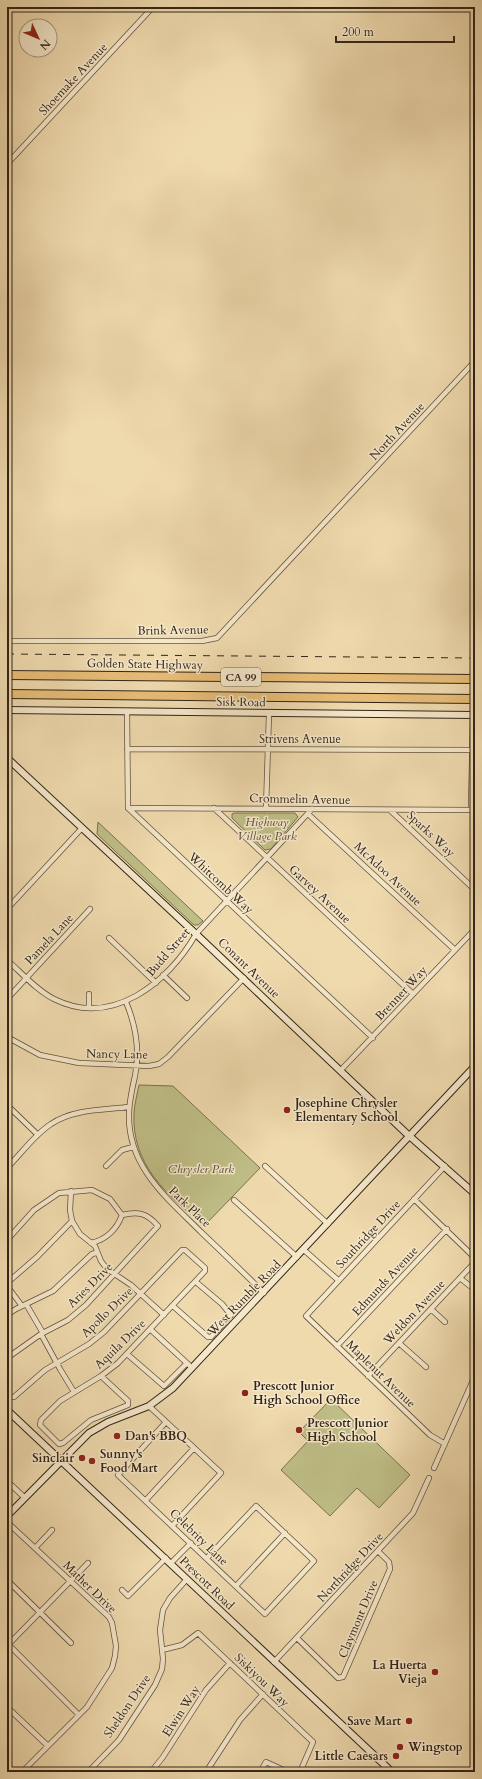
<svg xmlns="http://www.w3.org/2000/svg" width="482" height="1779" font-family="Cardo,serif">
	<style>
		.green { fill: #bfbe86; stroke: #78724f }
		.lines { fill: none; stroke-linecap: round; stroke-linejoin: round }
		.street-casing { stroke: #61523e; stroke-width: 6 }
		.secondary-casing { stroke: #322518; stroke-width: 8 }
		.highway-casing { stroke: #322518; stroke-width: 10 }
		.street { stroke: #f5e7ca; stroke-width: 4.5 }
		.secondary { stroke: #f5e7ca; stroke-width: 6 }
		.highway { stroke: #e8bd77; stroke-width: 8 }
		.rail { stroke: #322518; stroke-width: 1; stroke-dasharray: 7 7; stroke-linecap: butt }
		.poi-dot { fill: #8f2418; stroke: #f5e7ca; stroke-width: 1.5 }
		.labels { text-anchor: middle; stroke-width: 3; stroke-linejoin: round; paint-order: stroke }
		.shield { fill: #f5e7ca; stroke: #6c5f4d; stroke-width: 1 }
		.shield-label { font-size: 11px; font-weight: bold; fill: #322518 }
		.street-label { font-size: 12px; fill: #322518; stroke: #f5e7ca }
		.park-label { font-size: 12px; font-style: italic; fill: #554b34; stroke: #f5e7ca }
		.poi-label { font-size: 12px; font-weight: bold; fill: #322518; stroke: #f5e7ca; text-anchor: start }
	</style>
	<rect width="100%" height="100%" fill="#efdaae"/>
	<filter id="stains"><feTurbulence type="fractalNoise" baseFrequency=".005" numOctaves="4"/><feColorMatrix values="0 0 0 0 .2 0 0 0 0 .09 0 0 0 0 .02 0 0 0 .5 -.17"/></filter>
	<radialGradient id="worn" r=".72"><stop offset=".6" stop-color="#630" stop-opacity="0"/><stop offset="1" stop-color="#630" stop-opacity=".3"/></radialGradient>
	<path class="green" d="M234,813h61l3,4 -27,32 -6,1 -33,-32v-4z
		M98,822l105,99 -5,4h-4l-97,-91z
		M139,1085l34,1 87,82 -56,58c-36,-31 -73,-60 -70,-114 1,-9 3,-18 5,-27z
		M331,1399l79,76 -31,33 -22,-20 -27,28 -49,-46 27,-29 -9,-9z"/>
	<g class="lines">
		<g class="street-casing">
			<path id="street" d="M7,164l146,-157
				M7,641h195l15,-3 258,-277
				M127,711l1,97 245,230
				M473,715l-2,90 4,10
				M127,749l346,1
				M128,808l344,2
				M214,808l199,186
				M266,808l3,-94
				M390,810l85,80
				M308,814l147,136
				M7,909l75,-81
				M109,938l47,45
				M7,960c15,13 29,30 47,39 58,29 114,-16 142,-65l116,-125
				M163,975l24,23
				M7,999l83,-90
				M126,1002c10,24 14,49 9,74 -3,13 -6,26 -6,39 -1,52 38,83 72,117 21,20 42,40 63,61
				M89,1008v-14
				M7,1037l33,18 39,8 70,3 10,-2 9,-7 76,-79
				M340,1071l135,-142
				M7,1105l31,30
				M106,1166l16,-16 11,-3
				M265,1166l63,58
				M7,1168c14,-14 27,-33 44,-44 22,-15 52,-14 78,-17
				M71,1191l-1,19 2,11 8,13 15,12 6,15 6,8 24,16 33,30
				M414,1199l61,59
				M234,1200l63,57
				M7,1240l27,-30 25,-17 33,-3 18,9 12,16
				M304,1250l34,30
				M460,1278l15,12
				M7,1283l30,-26 35,-36
				M7,1286l15,20
				M26,1304l17,29
				M173,1306l35,31h3l20,-22 -9,-11 -26,-22
				M431,1309l14,13
				M7,1315l9,-6 37,-18 39,-37 4,-1
				M150,1329l39,36
				M41,1334l19,35 14,23
				M399,1343l27,24
				M337,1346l110,-117
				M127,1354l37,32 23,-23
				M7,1358l34,-24 27,-14 18,-15 72,-79c-11,-13 -20,-15 -36,-11 -5,14 -16,25 -31,28
				M368,1376l107,-114
				M7,1394l3,3h4l31,-27 44,-26 15,-12 78,-82h3l20,18v3l-87,92 -17,13 -41,25 -19,19 -1,5 19,19 4,-1 28,-23 37,-15v-4l-27,-25
				M149,1406l72,67 -48,52
				M166,1422l-48,53 147,139 49,-53 -58,-55 -49,52
				M445,1444l-15,-9 -124,-119 139,-150
				M434,1468l41,-92
				M7,1481l18,17
				M146,1500l48,-52
				M7,1522l102,95 3,6 4,23 -1,10 -3,12 -25,39 -65,65
				M35,1548l17,-18
				M171,1563l20,-20
				M7,1580l64,63
				M236,1586l49,-53
				M122,1590l6,6 38,-38
				M297,1638l41,40 5,-1 47,-108 -1,-7 -11,-11
				M9,1645l70,70
				M7,1646l81,-83
				M162,1650l20,-5 16,-12 115,109 -13,30
				M274,1662l139,-149 16,-35
				M7,1707l41,39
				M7,1767l5,5
				M88,1772l31,-32 36,-55 7,-16 1,-10 -3,-29 3,-20 7,-12 17,-19
				M151,1772l12,-15 43,-67 24,-27
				M206,1772l34,-52 23,-26
				M260,1772l6,-10 22,10"/>
		</g>
		<g class="secondary-casing">
			<path id="secondary" d="M7,710l468,5
				M7,758l189,176 210,199 69,61
				M7,1410l385,362
				M7,1516l82,-83 19,-11 41,-16 24,-18 302,-322
				M474,1772l1,-2"/>
		</g>
		<g class="highway-casing">
			<path id="highway" d="M7,675l468,4
				M7,694l468,5"/>
		</g>
		<use href="#street" class="street"/>
		<use href="#secondary" class="secondary"/>
		<use href="#highway" class="highway"/>
		<path class="rail" d="M7,654l468,4"/>
	</g>
	<g class="poi-dot">
		<circle cx="287" cy="1110" r="4"/>
		<circle cx="245" cy="1393" r="4"/>
		<circle cx="299" cy="1430" r="4"/>
		<circle cx="117" cy="1436" r="4"/>
		<circle cx="82" cy="1458" r="4"/>
		<circle cx="92" cy="1461" r="4"/>
		<circle cx="435" cy="1672" r="4"/>
		<circle cx="409" cy="1721" r="4"/>
		<circle cx="400" cy="1747" r="4"/>
		<circle cx="396" cy="1756" r="4"/>
	</g>
	<g class="labels">
		<rect class="shield" x="221" y="668" width="40" height="18" rx="3"/>
		<g class="shield-label">
			<text x="241" y="681">CA 99</text>
		</g>
		<g class="street-label">
			<text transform="translate(73 79) rotate(-47)" y="4">Shoemake Avenue</text>
			<text transform="translate(397 431) rotate(-47)" y="4">North Avenue</text>
			<text transform="translate(173 630) rotate(-1)" y="4">Brink Avenue</text>
			<text transform="translate(145 664) rotate(1)" y="4">Golden State Highway</text>
			<text transform="translate(241 702) rotate(1)" y="4">Sisk Road</text>
			<text x="300" y="743">Strivens Avenue</text>
			<text transform="translate(300 799) rotate(1)" y="4">Crommelin Avenue</text>
			<text transform="translate(431 834) rotate(43)" y="4">Sparks Way</text>
			<text transform="translate(388 874) rotate(43)" y="4">McAdoo Avenue</text>
			<text transform="translate(221 883) rotate(43)" y="4">Whitcomb Way</text>
			<text transform="translate(320 894) rotate(43)" y="4">Garvey Avenue</text>
			<text transform="translate(49 939) rotate(-47)" y="4">Pamela Lane</text>
			<text transform="translate(168 952) rotate(-49)" y="4">Budd Street</text>
			<text transform="translate(249 968) rotate(44)" y="4">Conant Avenue</text>
			<text transform="translate(401 993) rotate(-47)" y="4">Brenner Way</text>
			<text transform="translate(117 1054) rotate(1)" y="4">Nancy Lane</text>
			<text transform="translate(190 1207) rotate(44)" y="4">Park Place</text>
			<text transform="translate(368 1234) rotate(-47)" y="4">Southridge Drive</text>
			<text transform="translate(385 1281) rotate(-47)" y="4">Edmunds Avenue</text>
			<text transform="translate(90 1285) rotate(-45)" y="4">Aries Drive</text>
			<text transform="translate(244 1298) rotate(-46)" y="4">West Rumble Road</text>
			<text transform="translate(107 1312) rotate(-44)" y="4">Apollo Drive</text>
			<text transform="translate(414 1312) rotate(-47)" y="4">Weldon Avenue</text>
			<text transform="translate(120 1344) rotate(-44)" y="4">Aquila Drive</text>
			<text transform="translate(381 1374) rotate(44)" y="4">Maplenut Avenue</text>
			<text transform="translate(199 1537) rotate(44)" y="4">Celebrity Lane</text>
			<text transform="translate(350 1567) rotate(-47)" y="4">Northridge Drive</text>
			<text transform="translate(207 1583) rotate(44)" y="4">Prescott Road</text>
			<text transform="translate(90 1587) rotate(44)" y="4">Mather Drive</text>
			<text transform="translate(358 1619) rotate(-67)" y="4">Claymont Drive</text>
			<text transform="translate(262 1680) rotate(44)" y="4">Siskiyou Way</text>
			<text transform="translate(127 1706) rotate(-56)" y="4">Sheldon Drive</text>
			<text transform="translate(181 1711) rotate(-57)" y="4">Elwin Way</text>
		</g>
		<g class="park-label">
			<text x="267" y="826">Highway<tspan x="267" dy="14">Village Park</tspan></text>
			<text x="201" y="1173">Chrysler Park</text>
		</g>
		<g class="poi-label">
			<text x="295" y="1107">Josephine Chrysler<tspan x="295" dy="14">Elementary School</tspan></text>
			<text x="253" y="1390">Prescott Junior<tspan x="253" dy="14">High School Office</tspan></text>
			<text x="307" y="1427">Prescott Junior<tspan x="307" dy="14">High School</tspan></text>
			<text x="125" y="1440">Dan's BBQ</text>
			<text x="100" y="1458">Sunny's<tspan x="100" dy="14">Food Mart</tspan></text>
			<text x="74" y="1462" text-anchor="end">Sinclair</text>
			<text x="427" y="1669" text-anchor="end">La Huerta<tspan x="427" dy="14">Vieja</tspan></text>
			<text x="401" y="1725" text-anchor="end">Save Mart</text>
			<text x="408" y="1751">Wingstop</text>
			<text x="388" y="1760" text-anchor="end">Little Caesars</text>
		</g>
	</g>
	<rect width="482" height="1779" fill="none" stroke="#efdaae" stroke-width="24"/>
	<rect x="8" y="8" width="466" height="1763" fill="none" stroke="#322518" stroke-width="2"/>
	<rect x="12" y="12" width="458" height="1755" fill="none" stroke="#322518"/>
	<g transform="translate(38 38) rotate(134)"><circle r="19" fill="#f5e7ca" stroke="#a79983"/>
	<path d="M0-3L7 15L0 10L-7 15Z" fill="#8f2418"/>
	<text y="-6" font-size="11" font-weight="bold" text-anchor="middle" fill="#322518">N</text>
	</g>
	<path d="M336 36v6h118v-6" fill="none" stroke="#322518" stroke-width="2"/>
	<text x="342" y="36" font-size="12" fill="#322518" stroke="#f5e7ca" stroke-width="3" paint-order="stroke">200 m</text>
	<rect width="100%" height="100%" filter="url(#stains)"/>
	<rect width="100%" height="100%" fill="url(#worn)"/>
</svg>
